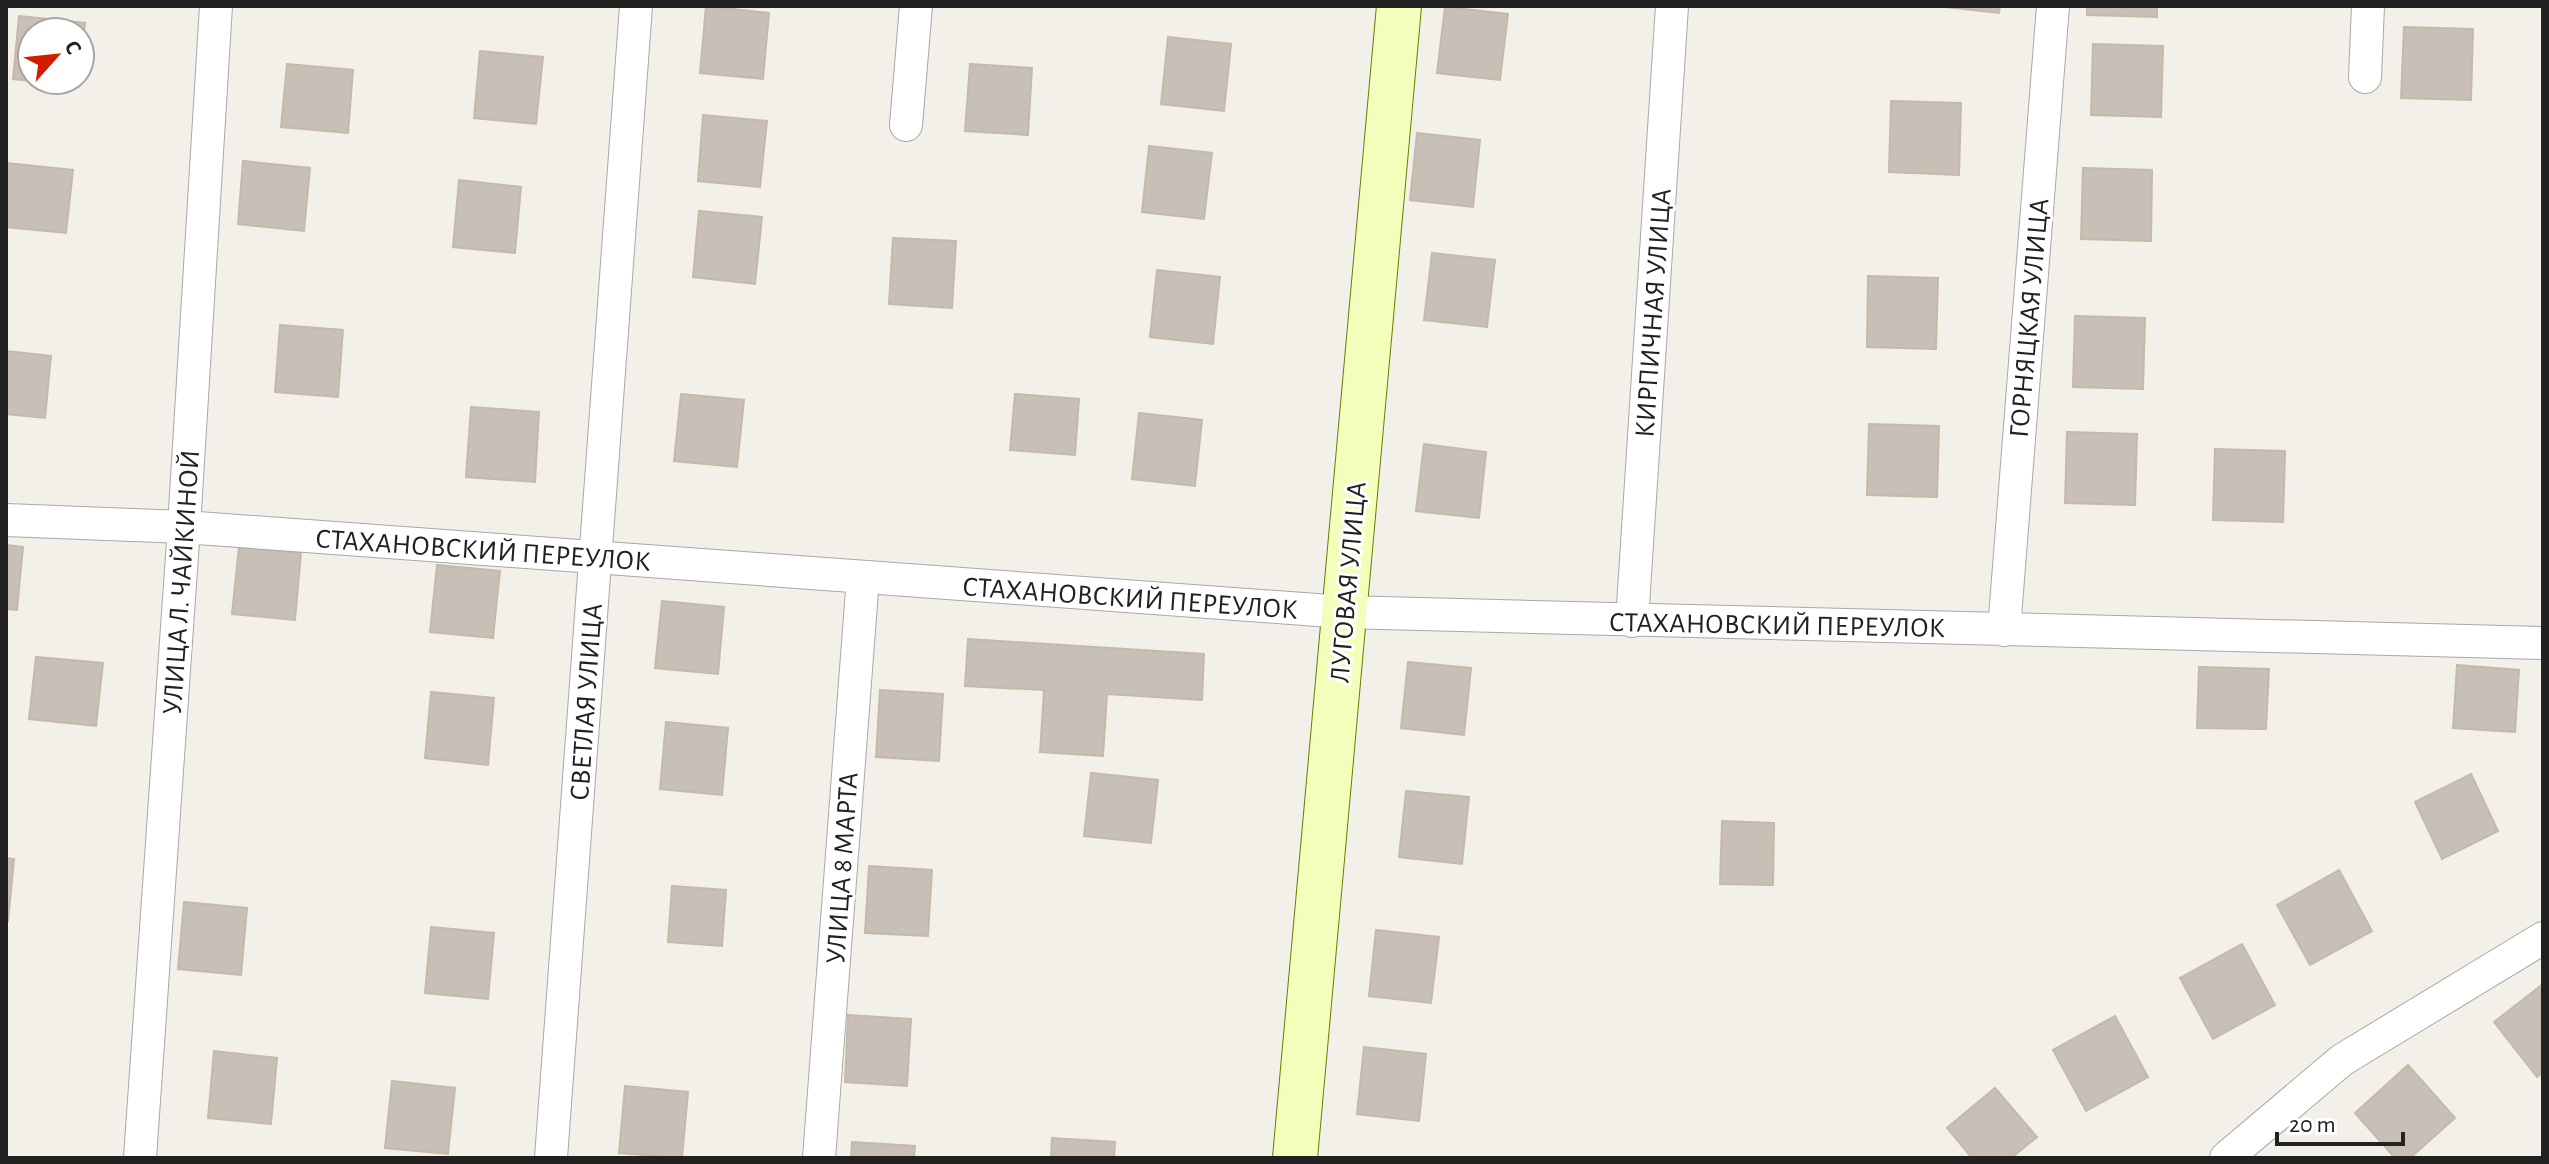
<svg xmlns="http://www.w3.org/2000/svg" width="2549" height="1164" font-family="'Alegreya Sans',sans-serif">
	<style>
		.building { fill: #c8c0b6; stroke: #c5b9a8; stroke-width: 2 }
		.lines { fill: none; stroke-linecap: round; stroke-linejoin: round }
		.street-casing { stroke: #a8a8a8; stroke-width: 34 }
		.secondary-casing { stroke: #628100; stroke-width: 46 }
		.street { stroke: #fff; stroke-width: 32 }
		.secondary { stroke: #f2feba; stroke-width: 44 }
		.labels { text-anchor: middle; stroke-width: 6; stroke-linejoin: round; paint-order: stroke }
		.street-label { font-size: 28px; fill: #212121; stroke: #fff }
	</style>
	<rect width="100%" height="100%" fill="#f2f0e8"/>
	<path class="building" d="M706,6l63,7 -6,66 -63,-6z
		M1936,6h64l-1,7z
		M2087,6h70v11l-70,-2z
		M1445,7l63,7 -8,66 -63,-7z
		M19,16l66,7 -5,52v-43h-48v48h47v6l-66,-7z
		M2404,27l69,2 -2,71 -70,-2z
		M1168,37l63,7 -7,67 -63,-7z
		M2093,44l70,2 -2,71 -70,-2z
		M480,51l63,6 -7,67 -62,-6z
		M287,64l66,6 -5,63 -67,-6z
		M970,64l62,4 -4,67 -63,-4z
		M1891,101l70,2 -2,72 -70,-3z
		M703,115l64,6 -7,66 -62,-6z
		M1417,133l63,7 -7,67 -63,-7z
		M1149,146l63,7 -8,66 -62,-7z
		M243,161l67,7 -6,63 -66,-7z
		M6,163l67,7 -7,63 -60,-6z
		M2083,168l69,2 -1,71 -70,-2z
		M459,180l62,7 -6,66 -62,-6z
		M699,211l63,6 -7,67 -62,-7z
		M893,238l63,3 -4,67 -63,-4z
		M1432,253l63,7 -8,67 -63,-7z
		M1157,270l63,7 -7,67 -63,-7z
		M1868,276l70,2 -2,71 -69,-2z
		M2075,316l70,2 -2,71 -70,-2z
		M280,325l63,5 -5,67 -63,-5z
		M6,351l45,5 -6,62 -39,-4z
		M681,394l63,6 -7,67 -63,-6z
		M1015,394l64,5 -4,56 -65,-5z
		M471,407l68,5 -4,70 -69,-5z
		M1139,413l63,7 -7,66 -63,-7z
		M1869,424l70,2 -2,71 -70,-2z
		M2067,432l70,2 -2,71 -70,-2z
		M1424,444l62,8 -7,66 -63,-7z
		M2215,449l70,2 -2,71 -70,-2z
		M6,545l17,2 -6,63 -11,-1z
		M239,547l62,6 -6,67 -63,-6z
		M437,565l63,6 -7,67 -63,-6z
		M662,601l62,6 -6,67 -63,-6z
		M968,639l236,15 -2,46 -95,-6 -4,62 -63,-4 4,-62 -79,-4z
		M36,657l67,6 -7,63 -67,-7z
		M1408,662l63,6 -7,67 -63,-7z
		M2457,665l62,5 -4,62 -62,-4z
		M2199,667l70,2 -3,60 -69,-1z
		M880,690l63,4 -4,67 -63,-4z
		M431,692l63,6 -6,67 -63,-7z
		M666,722l62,6 -6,67 -62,-6z
		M1091,773l67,7 -7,63 -67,-7z
		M2471,774l27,57 -56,28 -27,-57z
		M1406,791l63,6 -7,67 -63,-7z
		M1722,821l52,2 -1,62 -53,-1z
		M6,858l8,1 -6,62h-2z
		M869,866l63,4 -4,66 -63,-3z
		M2339,870l33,61 -62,34 -33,-60z
		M672,886l54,4 -4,56 -54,-4z
		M184,902l63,6 -6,67 -63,-6z
		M431,927l63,6 -6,66 -63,-6z
		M1376,930l63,7 -8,66 -62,-7z
		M2242,944l33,61 -62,34 -33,-61z
		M2543,984v89l-6,4 -43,-55z
		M848,1015l63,4 -4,67 -62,-4z
		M2115,1016l33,61 -62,34 -33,-61z
		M1364,1047l62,7 -7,67 -62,-7z
		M214,1051l63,7 -6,66 -63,-6z
		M2408,1065l47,53 -45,40h-15l-40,-45z
		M392,1081l63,7 -7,66 -63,-6z
		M625,1086l63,6 -6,66 -63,-5z
		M1995,1088l42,49 -26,21h-39l-25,-30z
		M1052,1138l63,4 -1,16h-63z
		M852,1142l63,4 -1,12h-63z"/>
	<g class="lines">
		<g class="street-casing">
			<path id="street" d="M2365,77l3,-71
				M906,125l10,-119
				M6,520l178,7 1160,85 1199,31
				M1632,621l40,-615
				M2004,630l49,-624
				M140,1158l44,-631 32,-521
				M551,1158l85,-1152
				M819,1158l44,-581
				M2226,1158l116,-98 201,-122"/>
		</g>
		<g class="secondary-casing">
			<path id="secondary" d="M1295,1158l104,-1152"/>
		</g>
		<use href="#street" class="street"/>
		<use href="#secondary" class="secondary"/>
	</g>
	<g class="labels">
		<g class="street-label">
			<text transform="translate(1652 313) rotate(-86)" y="10">КИРПИЧНАЯ УЛИЦА</text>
			<text transform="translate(2028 318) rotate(-85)" y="10">ГОРНЯЦКАЯ УЛИЦА</text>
			<text transform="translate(483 549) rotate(4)" y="10">СТАХАНОВСКИЙ ПЕРЕУЛОК</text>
			<text transform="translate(180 582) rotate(-86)" y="10">УЛИЦА Л. ЧАЙКИНОЙ</text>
			<text transform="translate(1347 582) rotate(-85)" y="10">ЛУГОВАЯ УЛИЦА</text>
			<text transform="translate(1130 597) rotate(4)" y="10">СТАХАНОВСКИЙ ПЕРЕУЛОК</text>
			<text transform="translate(1777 624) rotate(1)" y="10">СТАХАНОВСКИЙ ПЕРЕУЛОК</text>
			<text transform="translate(585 702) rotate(-86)" y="10">СВЕТЛАЯ УЛИЦА</text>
			<text transform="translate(841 868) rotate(-86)" y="10">УЛИЦА 8 МАРТА</text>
		</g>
	</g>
	<rect width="2549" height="1164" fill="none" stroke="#212121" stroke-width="16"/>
	<g transform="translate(56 56) rotate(63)"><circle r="38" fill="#ffffff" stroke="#a6a6a6" stroke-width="2"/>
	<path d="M0-6L14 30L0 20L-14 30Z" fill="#d31b00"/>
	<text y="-12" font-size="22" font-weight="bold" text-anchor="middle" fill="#212121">С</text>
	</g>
	<path d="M2277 1132v12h126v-12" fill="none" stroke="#212121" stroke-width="4"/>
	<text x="2289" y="1132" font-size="24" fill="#212121" stroke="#ffffff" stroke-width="6" paint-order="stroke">20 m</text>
</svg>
